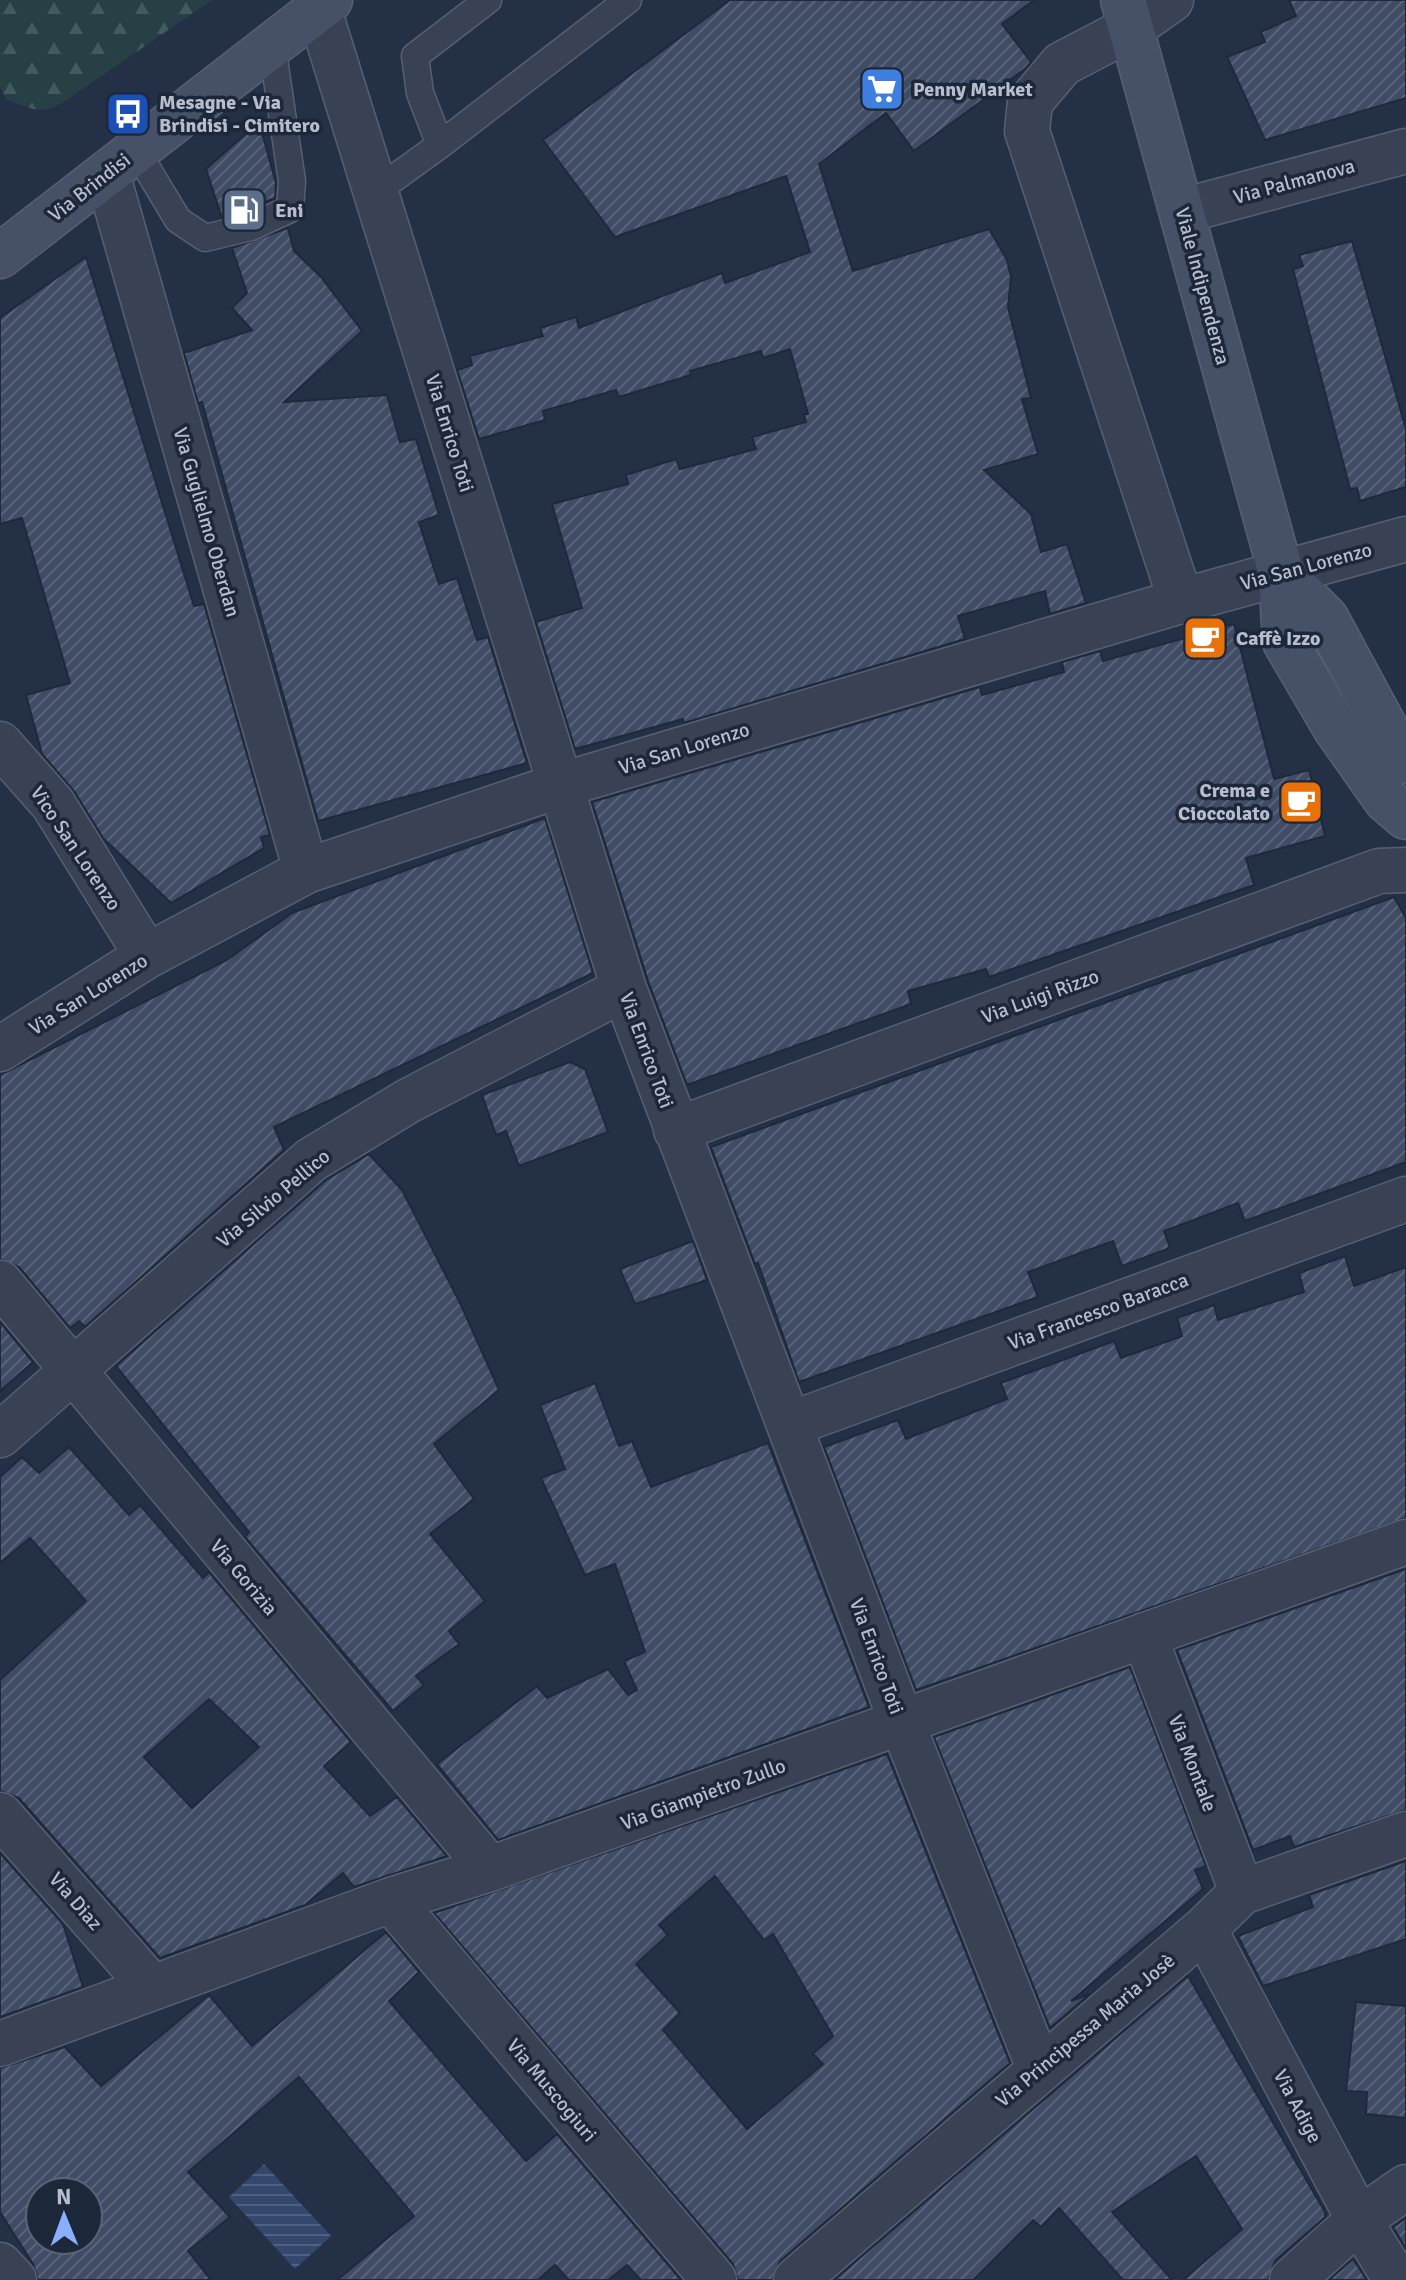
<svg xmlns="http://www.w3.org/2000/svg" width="1406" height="2280" font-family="Signika,sans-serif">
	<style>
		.forest { fill: url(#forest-firs) }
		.water { fill: url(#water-rules) }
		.building { fill: url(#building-hatch); stroke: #1f293c; stroke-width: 2; fill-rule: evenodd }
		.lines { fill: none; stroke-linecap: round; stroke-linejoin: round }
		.lane-casing { stroke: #576072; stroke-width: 29 }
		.street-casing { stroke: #576072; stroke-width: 47 }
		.secondary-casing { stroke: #576072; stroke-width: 47 }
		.lane { stroke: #394254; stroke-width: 26 }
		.street { stroke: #394254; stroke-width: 44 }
		.secondary { stroke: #465168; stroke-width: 44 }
		.labels { text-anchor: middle; stroke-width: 7; stroke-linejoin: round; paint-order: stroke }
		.poi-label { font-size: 20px; font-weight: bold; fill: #b6bece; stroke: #1d273a; text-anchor: start }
		.street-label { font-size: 20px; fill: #b6bece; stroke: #1d273a }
	</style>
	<defs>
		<pattern id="forest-firs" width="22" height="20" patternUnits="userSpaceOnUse" patternTransform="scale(2)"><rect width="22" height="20" fill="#264046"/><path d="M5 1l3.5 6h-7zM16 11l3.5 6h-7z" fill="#435a60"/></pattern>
		<pattern id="water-rules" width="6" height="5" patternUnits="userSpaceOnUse" patternTransform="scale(2)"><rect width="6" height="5" fill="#34476c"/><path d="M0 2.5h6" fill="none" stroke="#4f6080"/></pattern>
		<pattern id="building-hatch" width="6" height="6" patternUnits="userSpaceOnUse" patternTransform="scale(2)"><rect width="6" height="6" fill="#404c66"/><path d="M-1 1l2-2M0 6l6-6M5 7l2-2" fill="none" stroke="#59647b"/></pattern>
	</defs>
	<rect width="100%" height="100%" fill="#243045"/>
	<path class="forest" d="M0,0h212l-147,101c-23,15 -35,8 -59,-2l-6,-12z"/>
	<path class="water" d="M264,2164l67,72 -36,33 -66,-72z"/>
	<path class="building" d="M730,0h304l-32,24 29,38 -5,6 -112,83 -28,-38 -67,51 34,107 136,-42 18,31 4,17 -3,30 23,91 -9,1 16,55 -54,16 47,44 10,38 26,-8 19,59 -36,11 -5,-23 -87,25 7,23 -281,84 -1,-4 -108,30 -39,-127 46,-14 -30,-104 76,-20 -2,-9 50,-16 4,10 76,-20 -4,-12 54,-15 -2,-8h4l-18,-65 -27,9 -2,-7 -71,20 1,4 -72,22 -3,-7 -73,21 2,9 -66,19 -22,-69 15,-5 -2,-9 73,-20 -3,-8 36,-11 3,11 143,-55 3,10 85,-31 -24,-76 -171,61 -72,-97z
		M1289,0h117v98l-141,42 -38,-83 38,-15 -4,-10 35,-16z
		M259,122l17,61 -1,15 -53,20 -16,-49z
		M288,228l6,23 27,26 41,54 -78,71 103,-7 13,47 16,-3 23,76 -20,7 20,62 18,-6 20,62 11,-3 39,126 -209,58 -116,-419 -4,1 -14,-50 68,-23 -20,-22 15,-15 -15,-45z
		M1352,241l54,188v58l-46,14 -3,-13 -7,1 -57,-220 10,-3 -4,-11z
		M86,257l108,349 10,-2 66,231 -9,2 3,11 -93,55 -68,-65 -29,-47 -32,-37 -16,-59 44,-12 -48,-165 -22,6v-206z
		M1234,624l40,155 35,-9 16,66 -79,22 8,27 -265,92 -3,-8 -78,22 3,13 -224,81 -39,-104 -56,-179 388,-115 2,8 82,-23 -2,-10 38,-11 3,10z
		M545,818l48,155 -319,154 10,23 -199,177 -6,-6 -9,7 -51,-61 -19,-8v-184l227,-115 65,-47z
		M1394,897l12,21v244l-161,59 -7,-18 -74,28 6,17 -48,18 -9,-25 -85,31 10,25 -239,85 -41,-119 -3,1 -44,-117z
		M570,1062l15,7 23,63 -89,34 -13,-35 -10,4 -14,-40z
		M369,1154l33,36 59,115 38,85 -65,54 40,55 -44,35 55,67 -36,30 10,13 -43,32 8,9 -31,26 -148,-174 4,-5 -133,-166 210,-186z
		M693,1241l14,39 -72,24 -15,-35z
		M1345,1256l9,30 52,-19v251l-490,172 -92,-243 74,-27 8,19 101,-40 -6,-16 113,-42 7,17 61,-22 -5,-18 37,-13 4,15 86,-28 -5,-19z
		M0,1322l33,40 -33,29z
		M595,1383l24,63 13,-5 19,46 117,-44 101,264 -371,133 -61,-76 100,-78 10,12 61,-29 20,26 9,-5 -13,-29 21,-9 -30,-88 -30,11 -44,-97 24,-9 -25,-64z
		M69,1447l60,68 11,-10 63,73 6,-6 142,170 -27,24 46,50 27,-19 50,59 -93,31 -11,-14 -38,32 -145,53 -141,-160 -19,-7v-111l86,-79 -56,-63 -30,25v-86l22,-20 17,16zM209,1699l50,48 -67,61 -48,-51z
		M1406,1569v241l-112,37 -4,-11 -37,14 -76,-200z
		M1130,1667l76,199 -11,4 8,19 -132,112 19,-7 -40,34 -116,-291z
		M887,1754l123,309 -230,198 -8,19h-34l-5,-16 -299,-351zM715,1876l49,64 9,-6 60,102 -20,18 10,10 -76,65 -84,-99 17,-17 -44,-49 32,-29 -9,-10z
		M0,1853l63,71 20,63 -83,30z
		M1406,1861v78l-143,47 -25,-50 75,-29 -4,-12z
		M386,1932l33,40 -30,29 137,160 31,-27 124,146h-40l-14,-15 -19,15h-39l-14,-15 -17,15h-201l77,-64 -115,-139 -111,95 42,45 -42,34 23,29h-173l-5,-16 -33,-52v-144l65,-21 36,39 108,-91 43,51zM40,2192h48v48h-48z
		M1188,1976l137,236v5l-50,44 -7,19h-85l59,-51 -46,-73 -84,56 60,68h-49l-64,-72 -18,19 -8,-7 -60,60h-139z
		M1356,2002l50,4v112l-40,-4 1,-22 -21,-1z
		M1406,2218v31l-13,-22z
		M1353,2259l14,21h-38z"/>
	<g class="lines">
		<g class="lane-casing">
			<path id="lane" d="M488,0l-73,56 5,37 20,52 188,-145
				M136,150l42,70 27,18 46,-11 39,-18 2,-28 -20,-135
				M375,192l65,-47"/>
		</g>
		<g class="street-casing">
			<path id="street" d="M1171,0l-40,28 -69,36 -32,38 -3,29 154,470
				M319,10l305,979 278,734 137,345
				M107,173l199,698
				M1182,211l224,-60
				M0,744l53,60 94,152
				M0,1049l147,-93 159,-85 252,-85 623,-185 225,-62
				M676,1130l703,-259 27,-1
				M0,1283l490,586
				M791,1424l615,-225
				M0,1435l311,-275 97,-59 216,-112
				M1144,1635l98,257
				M0,1815l151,171
				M391,1900l323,380
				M1204,1929l155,291 37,60
				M0,2044l391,-144 99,-31 916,-327
				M0,2265l14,15
				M796,2280l408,-351 38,-37 164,-58
				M1292,2280l67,-60 47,-33"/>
		</g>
		<g class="secondary-casing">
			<path id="secondary" d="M1123,0l158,573 4,69 51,87 50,71 20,17
				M0,256l330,-256
				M1281,573l45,45 75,139 5,4"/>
		</g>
		<use href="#lane" class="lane"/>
		<use href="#street" class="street"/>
		<use href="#secondary" class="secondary"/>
	</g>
	<defs>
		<g id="supermarket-square" transform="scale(2.3)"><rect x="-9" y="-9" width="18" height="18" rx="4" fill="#3f7fe0" stroke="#1d273a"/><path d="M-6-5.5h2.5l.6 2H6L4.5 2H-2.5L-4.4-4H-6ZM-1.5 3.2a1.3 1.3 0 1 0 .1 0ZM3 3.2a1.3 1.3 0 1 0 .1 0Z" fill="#fff"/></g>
		<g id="bus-square" transform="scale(2.3)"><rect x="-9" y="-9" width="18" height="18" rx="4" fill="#1a4fb4" stroke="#1d273a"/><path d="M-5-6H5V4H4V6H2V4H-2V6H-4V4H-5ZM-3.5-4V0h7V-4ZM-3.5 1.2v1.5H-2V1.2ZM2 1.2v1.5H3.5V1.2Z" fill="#fff"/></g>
		<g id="fuel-square" transform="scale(2.3)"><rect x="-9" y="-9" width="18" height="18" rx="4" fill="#5c6f8a" stroke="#1d273a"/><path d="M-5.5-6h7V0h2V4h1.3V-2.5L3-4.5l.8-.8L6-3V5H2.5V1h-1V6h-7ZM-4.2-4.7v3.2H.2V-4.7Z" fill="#fff"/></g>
		<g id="cafe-square" transform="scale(2.3)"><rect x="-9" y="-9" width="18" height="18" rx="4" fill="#e8710a" stroke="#1d273a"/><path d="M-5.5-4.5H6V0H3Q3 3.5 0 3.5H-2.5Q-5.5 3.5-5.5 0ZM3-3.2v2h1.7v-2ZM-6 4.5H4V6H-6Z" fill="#fff"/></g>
	</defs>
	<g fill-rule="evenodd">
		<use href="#supermarket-square" x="882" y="89"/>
		<use href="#bus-square" x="128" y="114"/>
		<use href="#fuel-square" x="244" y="210"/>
		<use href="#cafe-square" x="1205" y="638"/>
		<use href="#cafe-square" x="1301" y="802"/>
	</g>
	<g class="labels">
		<g class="poi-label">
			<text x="913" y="96">Penny Market</text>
			<text x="159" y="109">Mesagne - Via<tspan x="159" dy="23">Brindisi - Cimitero</tspan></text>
			<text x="275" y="217">Eni</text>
			<text x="1236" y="645">Caffè Izzo</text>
			<text x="1270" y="797" text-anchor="end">Crema e<tspan x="1270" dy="23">Cioccolato</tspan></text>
		</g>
		<g class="street-label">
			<text transform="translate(1294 181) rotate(-15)" y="7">Via Palmanova</text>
			<text transform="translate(89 187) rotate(-38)" y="7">Via Brindisi</text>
			<text transform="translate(1203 286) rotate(75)" y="7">Viale Indipendenza</text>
			<text transform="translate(450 433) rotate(73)" y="7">Via Enrico Toti</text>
			<text transform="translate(207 522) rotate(74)" y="7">Via Guglielmo Oberdan</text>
			<text transform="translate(1306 566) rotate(-15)" y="7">Via San Lorenzo</text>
			<text transform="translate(684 748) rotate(-17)" y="7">Via San Lorenzo</text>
			<text transform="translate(76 848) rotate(56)" y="7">Vico San Lorenzo</text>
			<text transform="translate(88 994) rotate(-32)" y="7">Via San Lorenzo</text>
			<text transform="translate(1040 996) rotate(-20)" y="7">Via Luigi Rizzo</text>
			<text transform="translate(647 1050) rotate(70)" y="7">Via Enrico Toti</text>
			<text transform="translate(273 1198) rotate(-40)" y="7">Via Silvio Pellico</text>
			<text transform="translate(1098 1311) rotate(-20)" y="7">Via Francesco Baracca</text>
			<text transform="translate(244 1577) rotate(50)" y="7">Via Gorizia</text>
			<text transform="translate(877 1656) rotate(70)" y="7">Via Enrico Toti</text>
			<text transform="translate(1193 1763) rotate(69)" y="7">Via Montale</text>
			<text transform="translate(703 1794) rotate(-20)" y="7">Via Giampietro Zullo</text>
			<text transform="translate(76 1901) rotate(49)" y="7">Via Diaz</text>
			<text transform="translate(1085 2030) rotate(-40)" y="7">Via Principessa Maria Josè</text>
			<text transform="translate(552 2090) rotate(50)" y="7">Via Muscogiuri</text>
			<text transform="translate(1298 2106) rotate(62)" y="7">Via Adige</text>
		</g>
	</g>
	<g transform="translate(64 2216) rotate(359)"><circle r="38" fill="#1d273a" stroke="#5a6375" stroke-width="2"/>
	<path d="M0-6L14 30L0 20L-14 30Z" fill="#8aafff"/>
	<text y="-12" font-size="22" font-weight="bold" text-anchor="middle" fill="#b6bece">N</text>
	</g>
</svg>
